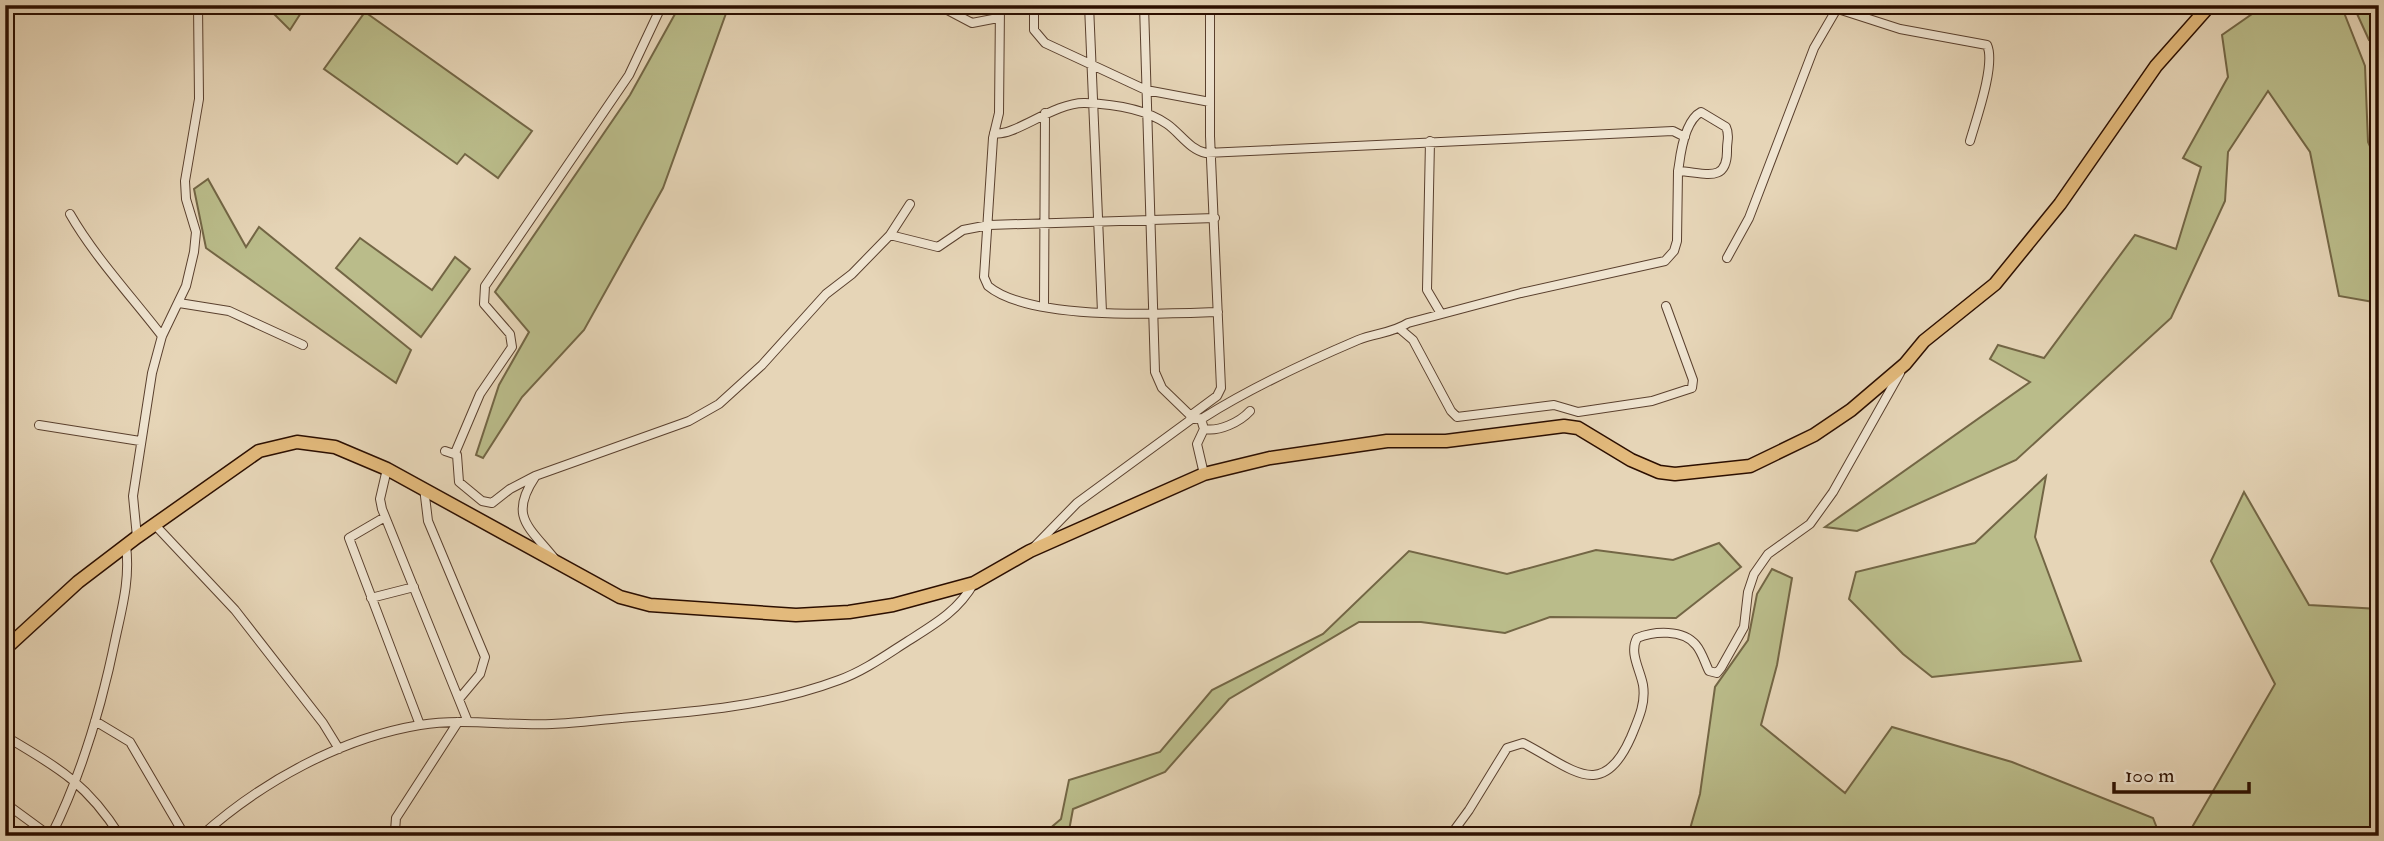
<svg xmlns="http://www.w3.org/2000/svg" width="2384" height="841" font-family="'IM FELL Double Pica',serif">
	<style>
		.green { fill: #babc8a; stroke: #736645; stroke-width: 2 }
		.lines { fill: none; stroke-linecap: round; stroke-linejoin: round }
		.minor-casing { stroke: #5a402e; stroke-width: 10 }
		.primary-casing { stroke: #2c0f00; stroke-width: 15 }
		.minor { stroke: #efe4d0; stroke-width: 8 }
		.primary { stroke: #e3ba7c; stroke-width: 12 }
	</style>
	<rect width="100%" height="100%" fill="#e6d5b7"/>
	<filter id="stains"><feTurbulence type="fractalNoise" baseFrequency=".00286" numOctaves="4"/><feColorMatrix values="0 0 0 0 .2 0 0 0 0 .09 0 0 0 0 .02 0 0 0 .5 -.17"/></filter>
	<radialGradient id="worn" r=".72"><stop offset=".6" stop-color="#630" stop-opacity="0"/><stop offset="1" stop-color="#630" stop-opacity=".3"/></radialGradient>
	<path class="green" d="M265,5h41l-16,25z
		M680,5h49l-66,183 -79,142 -62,67 -39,61 -7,-3 23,-70 30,-53 -34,-40 135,-197z
		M2265,5h76l24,61 3,76 11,24v137l-40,-7 -29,-144 -42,-61 -40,61 -3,49 -54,117 -155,142 -159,71 -32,-4 205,-145 -40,-23 8,-14 46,13 91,-123 41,14 25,-82 -18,-9 45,-81 -6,-42z
		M2353,5h26v37l-10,-2z
		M365,12l167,119 -34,47 -33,-24 -8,10 -133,-95z
		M208,179l38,68 13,-20 152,123 -15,33 -190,-135 -12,-59z
		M360,238l72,52 23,-33 15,12 -49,68 -85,-69z
		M2046,476l-11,61 46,124 -149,16 -29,-23 -54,-55 7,-27 119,-29z
		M2244,492l65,113 70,4v227h-192l88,-152 -64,-123z
		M1719,543l22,24 -65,51 -126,-1 -45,16 -84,-11h-62l-130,77 -64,73 -92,37 -5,27h-27l20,-17 8,-39 91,-28 52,-62 111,-56 86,-83 98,23 89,-24 77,10z
		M1772,569l20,9 -15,87 -16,60 84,68 47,-66 120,35 141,56 7,18h-472l12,-42 15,-107 33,-47 9,-46z"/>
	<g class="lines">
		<g class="minor-casing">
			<path id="minor" d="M938,5l34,18 26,-5
				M1000,5l-1,108 -6,25 -9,139 4,9c42,35 175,28 230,26
				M1034,5v25l11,13 101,47 64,12
				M1089,5l13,307
				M1144,5l11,367 7,16 32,31 9,-1c49,-31 101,-55 155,-78 17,-7 35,-7 50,-17l113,-30 144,-32 9,-10 3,-10 1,-70 1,-6c2,-16 7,-45 22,-53l25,15c4,8 1,13 1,22 1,36 -24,23 -49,22
				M1838,9l62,20 87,16c9,19 -11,75 -17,96
				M994,133c19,5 60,-31 91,-30 27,1 59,5 82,21 13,9 23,26 39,29l467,-22 12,6
				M1430,141l-3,149 13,22
				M70,214c24,42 62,83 92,122
				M890,235l48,12 25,-17 26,-5 226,-7
				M1727,258l22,-40 65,-170 25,-43
				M179,303l50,8 74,34
				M1044,307l1,-194
				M1400,329l13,11 38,71 6,6 97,-12 24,7 74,-11 40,-13 1,-8 -27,-74
				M1190,416l27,-20 4,-8 -11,-252v-131
				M1201,419l3,10c15,3 36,-7 46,-18
				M39,425l101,16
				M445,451l12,4 2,27 23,19 10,2 18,-14 25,-13 154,-55 30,-17 43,-39 64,-71 26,-20 38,-39 20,-31
				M455,453l25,-59 32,-47 -2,-13 -26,-30 1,-18 144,-211 33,-70
				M387,469l-7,30 2,10 86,213
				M1204,474l-7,-30 7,-15
				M535,477c-26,39 -7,49 19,81
				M424,488l4,33 57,136 -5,17 -21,25
				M385,517l-36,21 71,187
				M155,525l80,85 88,113 16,26
				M137,537l-4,-41 19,-123 10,-37 24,-50 8,-34 2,-20 -10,-33 -1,-18 14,-82 -1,-94
				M1034,547l43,-44 116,-85
				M371,598l43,-11
				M95,721l35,21 55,94
				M5,736c52,31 82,47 115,100
				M5,803l45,33
				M51,836c32,-64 51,-131 65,-200 7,-32 14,-58 10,-91
				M201,836c60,-54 140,-98 219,-111 44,-7 89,1 132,-1 23,-1 46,-4 69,-6 73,-6 149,-12 218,-38 25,-9 47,-25 69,-39 27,-17 50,-30 66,-58
				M399,836l-4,-5 1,-13 62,-96
				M1450,836l19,-26 38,-62 16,-5c49,25 79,60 108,-6 7,-17 15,-33 12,-52 -3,-16 -14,-32 -6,-47 17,-7 46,-9 59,7 6,7 9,18 13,26l8,2 4,-5 23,-41 4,-35 6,-18 14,-20 42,-30 23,-32 67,-119"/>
		</g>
		<g class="primary-casing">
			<path id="primary" d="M5,649l73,-67 59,-45 122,-86 38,-9 38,5 52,22 233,128 30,8 146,10 53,-3 44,-7 81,-22 56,-32 174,-77 66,-16 117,-17h59l118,-15 14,2 53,32 28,12 16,2 75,-8 64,-31 37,-25 54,-46 19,-23 71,-57 65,-80 96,-138 54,-61"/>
		</g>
		<use href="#minor" class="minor"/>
		<use href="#primary" class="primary"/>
	</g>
	<rect width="2384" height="841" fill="none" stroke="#e6d5b7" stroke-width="28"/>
	<rect x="7" y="7" width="2370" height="827" fill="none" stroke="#2c0f00" stroke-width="3.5"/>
	<rect x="14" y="14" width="2356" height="813" fill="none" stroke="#2c0f00" stroke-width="2"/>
	<path d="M2114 782v10h135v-10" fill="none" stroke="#2c0f00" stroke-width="3.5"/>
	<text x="2125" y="782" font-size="21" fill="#2c0f00" stroke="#efe4d0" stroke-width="5" paint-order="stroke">100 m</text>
	<rect width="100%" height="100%" filter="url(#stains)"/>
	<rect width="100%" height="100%" fill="url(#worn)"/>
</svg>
